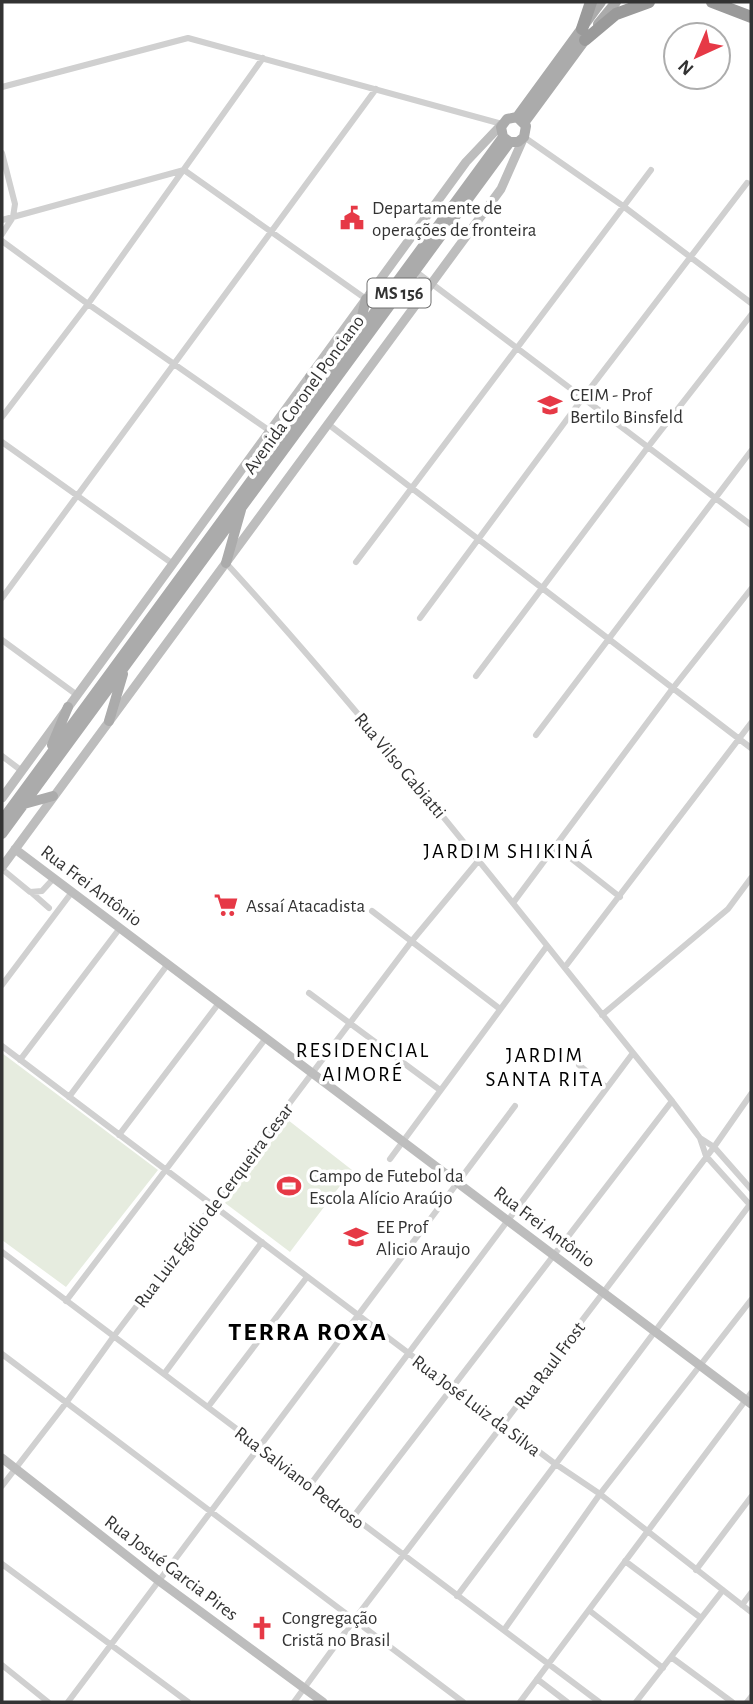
<svg xmlns="http://www.w3.org/2000/svg" width="753" height="1704" font-family="'Alegreya Sans',sans-serif">
	<style>
		.green { fill: #e6ecdf }
		.lines { fill: none; stroke-linecap: round; stroke-linejoin: round }
		.street { stroke: #d0d0d0; stroke-width: 6 }
		.secondary { stroke: #bdbdbd; stroke-width: 9 }
		.primary { stroke: #ababab; stroke-width: 10 }
		.highway { stroke: #9a9a9a; stroke-width: 12 }
		.labels { text-anchor: middle; stroke-width: 7; stroke-linejoin: round; paint-order: stroke }
		.shield { fill: #fff; stroke: #707070; stroke-width: 2 }
		.shield-label { font-size: 18px; font-weight: bold; fill: #333 }
		.poi-label { font-size: 19px; fill: #333; stroke: #fff; text-anchor: start }
		.street-label { font-size: 19px; fill: #333; stroke: #fff }
		.neighbourhood-label { font-size: 21px; letter-spacing: 2px; fill: #000; stroke: #fff }
		.district-label { font-size: 26px; font-weight: bold; letter-spacing: 2px; fill: #000; stroke: #fff }
	</style>
	<rect width="100%" height="100%" fill="#fff"/>
	<path class="green" d="M2,1053l156,117 -92,117 -64,-47z
		M288,1120l64,50 -62,82 -65,-49z"/>
	<g class="lines">
		<path class="street" d="M2,87l186,-49 314,86
			M524,137l99,69 128,97
			M2,153l13,51 -2,13 -11,17
			M2,220l182,-50 182,129
			M2,241l86,63 182,127
			M415,271l336,254
			M2,417l86,-113 175,-246
			M328,424l423,324
			M2,442l171,122
			M356,562l295,-392
			M226,563c157,172 299,357 446,538l28,37 6,18 45,50
			M2,598l374,-509
			M420,618l162,-219 165,-216
			M2,640l75,55
			M476,676l172,-229 103,-132
			M536,735l215,-284
			M2,756l20,15
			M554,845l66,52
			M2,869l28,23 12,-1 12,-13
			M32,893l17,15
			M513,903l160,-215 78,-99
			M372,911l128,98
			M565,967l186,-244
			M2,985l70,-93
			M309,993l131,97
			M602,1015l126,-106 23,-31
			M2,1046l552,417 46,31 151,118
			M20,1060l100,-132
			M579,1065l27,22
			M69,1097l99,-133
			M119,1135l100,-132
			M700,1138l14,9 37,42
			M390,1159l157,-213
			M2,1252l597,450
			M66,1301l200,-263
			M2,1354l461,348
			M164,1374l98,-132
			M208,1407l99,-130
			M310,1485l323,-432
			M2,1486l64,-83 48,-67 297,-394 68,-82
			M353,1517l319,-416
			M625,1561l76,57
			M2,1564l186,138
			M696,1570l55,-73
			M457,1596l294,-393
			M742,1605l9,-12
			M590,1611l73,57
			M504,1630l96,-136 151,-194
			M671,1657l61,45
			M2,1665l46,37
			M537,1679l30,23
			M68,1702l447,-596
			M294,1702l60,-82 360,-473 37,-53
			M520,1702l231,-309
			M636,1702l87,-112
			M747,1702l4,-5"/>
		<path class="secondary" d="M2,798l464,-636 36,-38
			M15,849l736,555
			M2,867l499,-678 23,-52
			M2,1458l157,123 164,121"/>
		<path class="primary" d="M598,24l18,-22
			M517,117l84,-115
			M524,123l64,-87
			M359,329l7,-30
			M310,377l12,1 7,6
			M226,563l15,-53
			M109,721l14,-47
			M52,745l16,-38
			M24,804l29,-8
			M2,820l501,-683
			M2,834l508,-692h8l6,-5 2,-11 -9,-9 -10,2 -6,8 2,10 7,5"/>
		<path class="highway" d="M712,2l39,15
			M582,29l9,-27
			M585,40l31,-26 33,-12"/>
	</g>
	<defs>
		<g id="civic-bare" transform="scale(1.89)"><path d="M-.6-6.5H3V-4.5H.6V-3L4-1V1h2V6H-6V1h2V-1L-.6-3ZM-1.2 2.5V6h2.4V2.5Z" fill="#e63946" stroke="#fff" stroke-width="2.5" paint-order="stroke"/></g>
		<g id="school-bare" transform="scale(1.89)"><path d="M0-5L7-2L0 1L-7-2ZM-4 1L0 2.5L4 1V4Q0 6-4 4Z" fill="#e63946" stroke="#fff" stroke-width="2.5" paint-order="stroke"/></g>
		<g id="supermarket-bare" transform="scale(1.89)"><path d="M-6-5.5h2.5l.6 2H6L4.5 2H-2.5L-4.4-4H-6ZM-1.5 3.2a1.3 1.3 0 1 0 .1 0ZM3 3.2a1.3 1.3 0 1 0 .1 0Z" fill="#e63946" stroke="#fff" stroke-width="2.5" paint-order="stroke"/></g>
		<g id="stadium-bare" transform="scale(1.89)"><path d="M0-5a6.5 5 0 1 0 0 10a6.5 5 0 1 0 0-10ZM-3.5-1.8h7v3.6h-7Z" fill="#e63946" stroke="#fff" stroke-width="2.5" paint-order="stroke"/></g>
		<g id="church-bare" transform="scale(1.89)"><path d="M-1.2-6h2.4v3.5h3.3v2.4h-3.3V6h-2.4V-.1h-3.3v-2.4h3.3Z" fill="#e63946" stroke="#fff" stroke-width="2.5" paint-order="stroke"/></g>
	</defs>
	<g fill-rule="evenodd">
		<use href="#civic-bare" x="352" y="218"/>
		<use href="#school-bare" x="550" y="405"/>
		<use href="#supermarket-bare" x="226" y="905"/>
		<use href="#stadium-bare" x="289" y="1186"/>
		<use href="#school-bare" x="356" y="1237"/>
		<use href="#church-bare" x="262" y="1628"/>
	</g>
	<g class="labels">
		<rect class="shield" x="367.5" y="278.5" width="63" height="29" rx="5"/>
		<g class="shield-label">
			<text x="399" y="299">MS 156</text>
		</g>
		<g class="poi-label">
			<text x="372" y="214">Departamente de<tspan x="372" dy="22">operações de fronteira</tspan></text>
			<text x="570" y="401">CEIM - Prof<tspan x="570" dy="22">Bertilo Binsfeld</tspan></text>
			<text x="246" y="912">Assaí Atacadista</text>
			<text x="309" y="1182">Campo de Futebol da<tspan x="309" dy="22">Escola Alício Araújo</tspan></text>
			<text x="376" y="1233">EE Prof<tspan x="376" dy="22">Alicio Araujo</tspan></text>
			<text x="282" y="1624">Congregação<tspan x="282" dy="22">Cristã no Brasil</tspan></text>
		</g>
		<g class="street-label">
			<text transform="translate(303 394) rotate(-54)" y="7">Avenida Coronel Ponciano</text>
			<text transform="translate(401 765) rotate(50)" y="7">Rua Vilso Gabiatti</text>
			<text transform="translate(92 885) rotate(37)" y="7">Rua Frei Antônio</text>
			<text transform="translate(213 1205) rotate(-53)" y="7">Rua Luiz Egídio de Cerqueira Cesar</text>
			<text transform="translate(545 1226) rotate(37)" y="7">Rua Frei Antônio</text>
			<text transform="translate(549 1365) rotate(-53)" y="7">Rua Raul Frost</text>
			<text transform="translate(477 1405) rotate(37)" y="7">Rua José Luiz da Silva</text>
			<text transform="translate(300 1477) rotate(37)" y="7">Rua Salviano Pedroso</text>
			<text transform="translate(172 1567) rotate(37)" y="7">Rua Josué Garcia Pires</text>
		</g>
		<g class="neighbourhood-label">
			<text x="509" y="858">JARDIM SHIKINÁ</text>
			<text x="363" y="1057">RESIDENCIAL<tspan x="363" dy="24">AIMORÉ</tspan></text>
			<text x="545" y="1062">JARDIM<tspan x="545" dy="24">SANTA RITA</tspan></text>
		</g>
		<g class="district-label">
			<text x="308" y="1340">TERRA ROXA</text>
		</g>
	</g>
	<rect width="753" height="1704" fill="none" stroke="#333333" stroke-width="7"/>
	<g transform="translate(697 56) rotate(224)"><circle r="33" fill="#ffffff" stroke="#adadad" stroke-width="2"/>
	<path d="M0-5L12 26L0 18L-12 26Z" fill="#e63946"/>
	<text y="-10" font-size="19" font-weight="bold" text-anchor="middle" fill="#333333">N</text>
	</g>
</svg>
